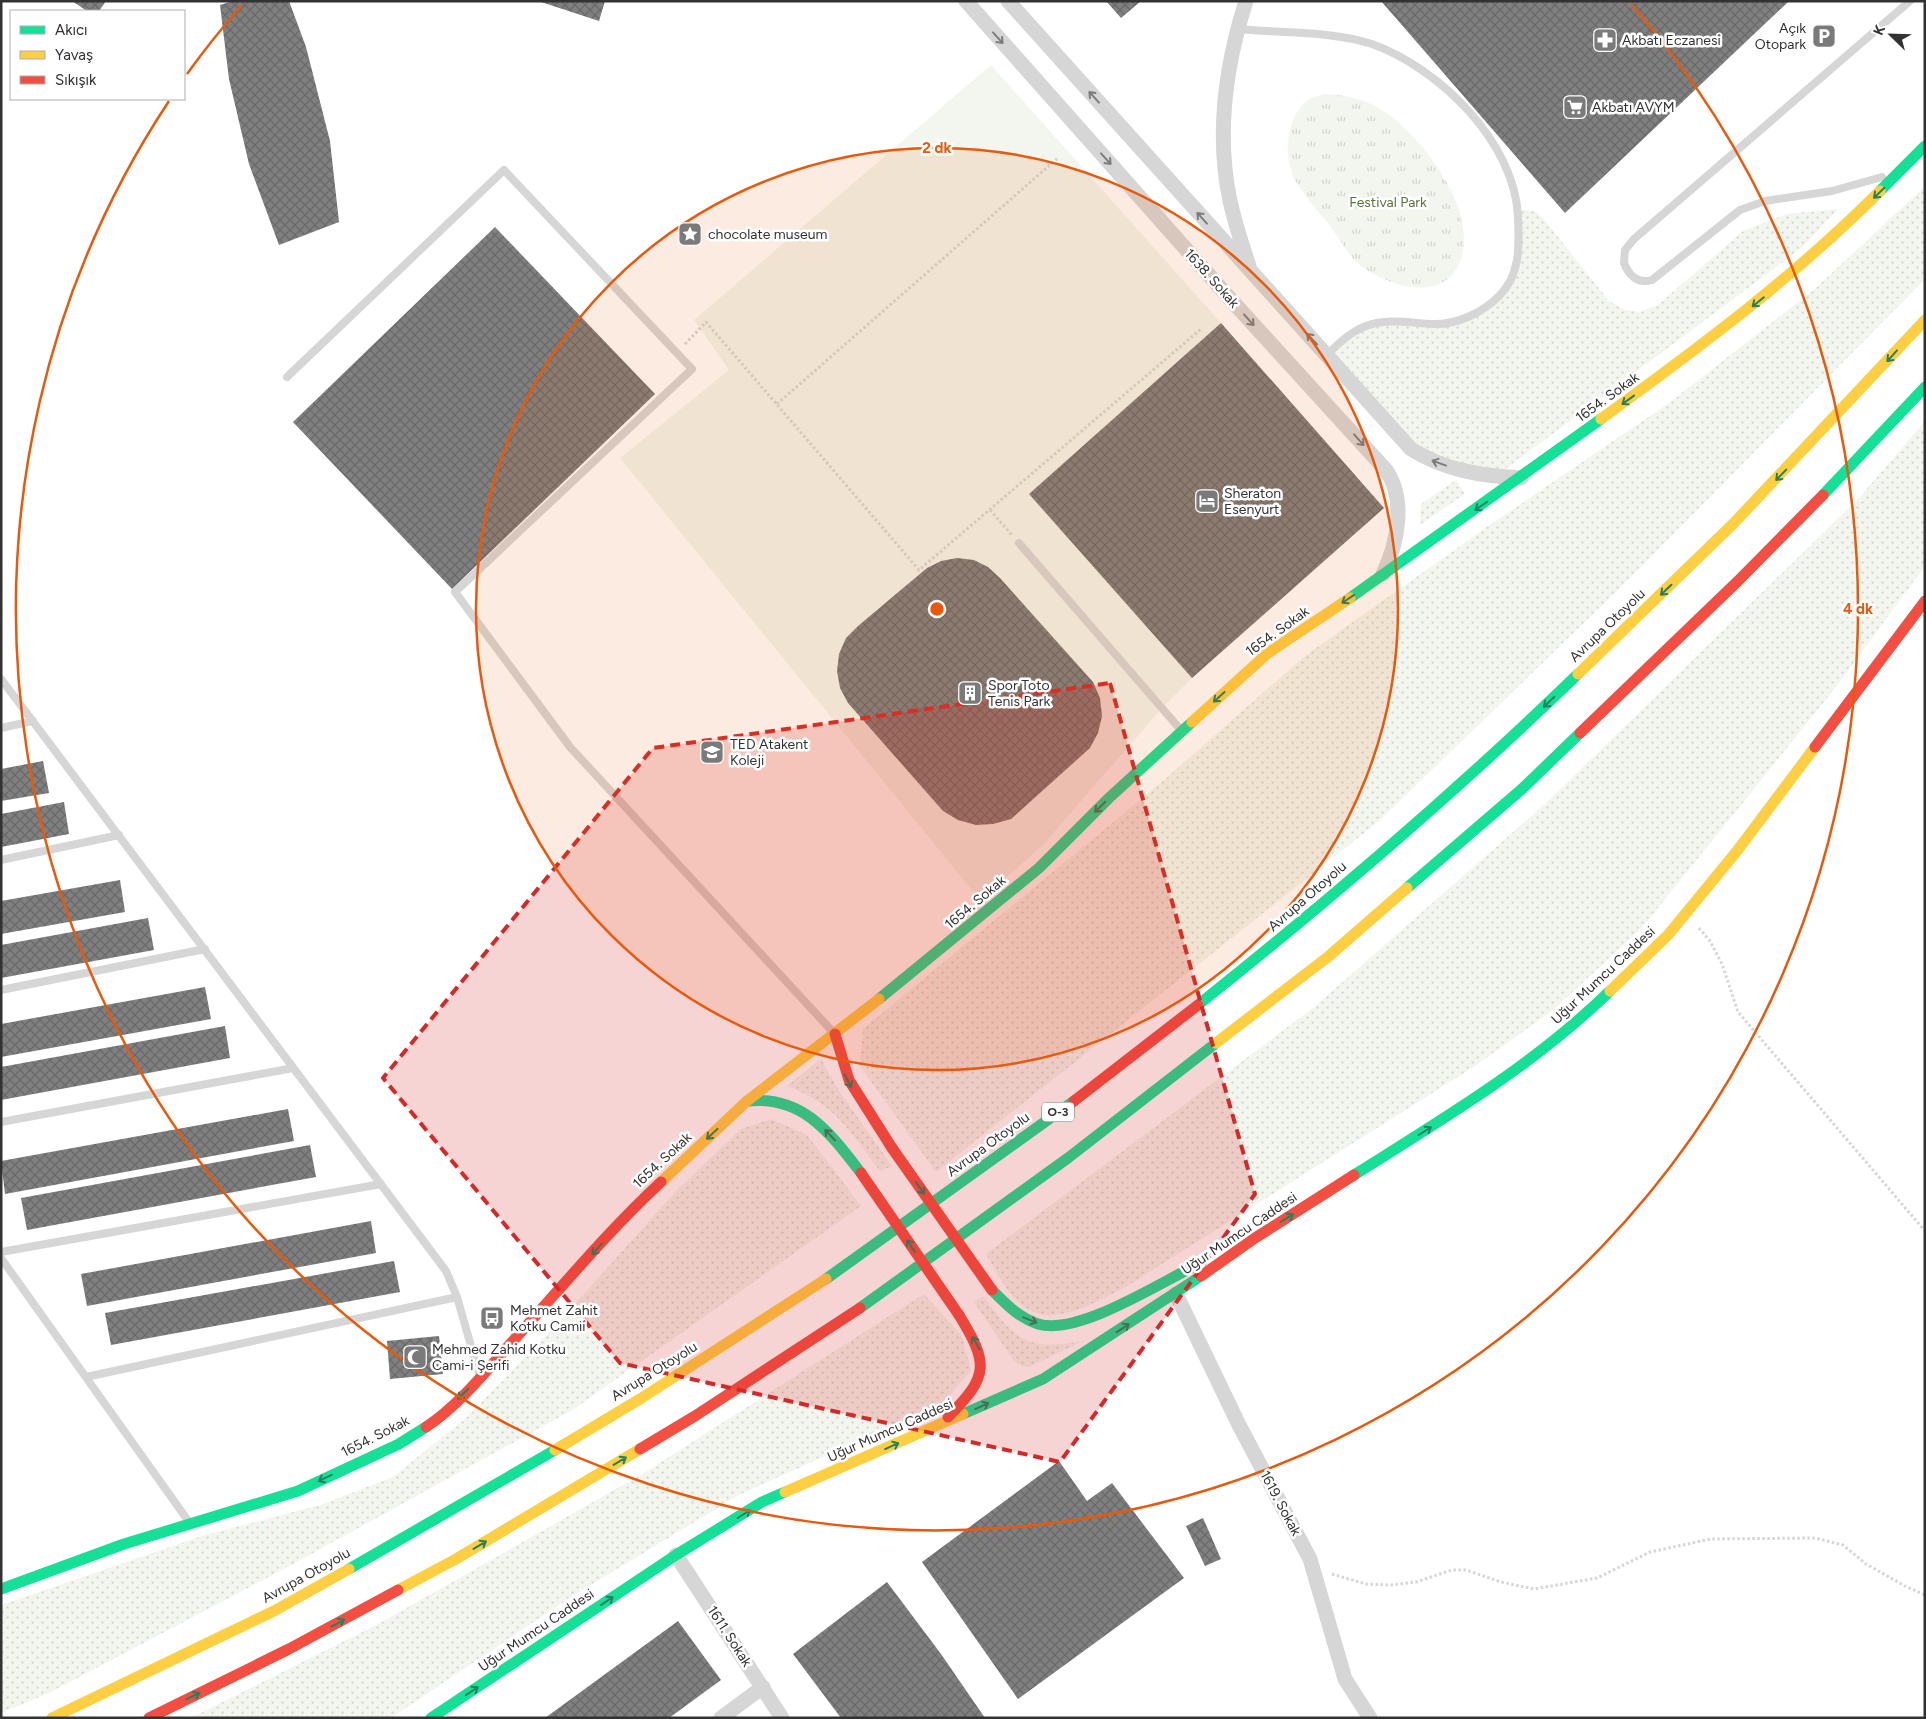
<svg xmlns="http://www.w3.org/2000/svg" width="1926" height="1719" font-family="Figtree,sans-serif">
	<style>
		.grass { fill: url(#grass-dots) }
		.park { fill: url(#park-tufts) }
		.pitch { fill: #f3f6ee }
		.building { fill: url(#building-cross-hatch) }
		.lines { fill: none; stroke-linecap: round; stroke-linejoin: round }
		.path { stroke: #d6d6d6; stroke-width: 3; stroke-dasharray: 2.5 2.5; stroke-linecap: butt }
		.lane { stroke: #d6d6d6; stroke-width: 8 }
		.street { stroke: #d6d6d6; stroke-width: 15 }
		.fast { stroke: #16e098; stroke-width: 11 }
		.slow { stroke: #ffcf43; stroke-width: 11 }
		.jam { stroke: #f24e42; stroke-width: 11 }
		.jam-bridge { stroke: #f24e42; stroke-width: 11 }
		.oneway { stroke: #7c7c7c }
		.oneway2 { stroke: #258060 }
		.marked { fill: #d62828; fill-opacity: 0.2; stroke: #d62828; stroke-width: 4; stroke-dasharray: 10 6; stroke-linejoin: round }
		.ring { fill: none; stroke: #e8590c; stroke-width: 2.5 }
		.labels { text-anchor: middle; stroke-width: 5; stroke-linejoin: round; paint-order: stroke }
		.shield { fill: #fff; stroke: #707070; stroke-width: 1 }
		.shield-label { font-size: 12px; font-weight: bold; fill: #323232 }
		.poi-label { font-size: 14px; fill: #323232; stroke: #fff; text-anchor: start }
		.park-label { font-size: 14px; fill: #57723c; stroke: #fff }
		.street-label { font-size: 14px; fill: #323232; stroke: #fff }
		.centre { fill: #e8590c; stroke: #fff; stroke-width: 2.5 }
		.ring-label { font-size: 15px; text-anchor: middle; font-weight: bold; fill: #e8590c; stroke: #fff; stroke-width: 5; stroke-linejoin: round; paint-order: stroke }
	</style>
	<defs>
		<pattern id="grass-dots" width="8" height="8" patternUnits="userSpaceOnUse" patternTransform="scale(1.25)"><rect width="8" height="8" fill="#f3f6ee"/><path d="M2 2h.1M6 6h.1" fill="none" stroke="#d1d3cd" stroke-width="1.8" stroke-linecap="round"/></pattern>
		<pattern id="park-tufts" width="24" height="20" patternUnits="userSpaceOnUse" patternTransform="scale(1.25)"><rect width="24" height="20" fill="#f3f6ee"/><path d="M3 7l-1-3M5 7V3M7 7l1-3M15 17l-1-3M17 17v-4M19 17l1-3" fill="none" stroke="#d1d3cd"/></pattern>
		<pattern id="building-cross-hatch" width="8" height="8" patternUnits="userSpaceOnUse" patternTransform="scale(1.25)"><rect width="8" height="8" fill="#808080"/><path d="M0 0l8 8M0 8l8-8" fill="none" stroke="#696969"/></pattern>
	</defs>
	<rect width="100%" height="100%" fill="#fff"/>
	<path class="grass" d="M1925,186v93l-305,309 -242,234 -442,350 -76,-106 3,-37 300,-248 142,-125 179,-127 185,-126 147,-115z
		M1518,209l17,2 8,7 66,83 16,9 15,2 18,-7 85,-74 44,-17 51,-5 -35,38 -308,230 -62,-16 -106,-106 39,-30 82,-1 41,-19 25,-31z
		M1925,421v145l-89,121 -195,242 -88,81 -78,56 -351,222c-29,14 -72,42 -102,17 -16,-13 -26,-34 -36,-51l327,-246 232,-204 314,-306z
		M1456,480l9,14 -45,31 1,-21z
		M821,1059l20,35 51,72 -12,5c-29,-38 -45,-68 -93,-85z
		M771,1119l36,16 54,71 -287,203 -277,153 -248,131 -48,20v-108l204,-70 115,-30 73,-28 74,-60 94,-97 114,-128 66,-63z
		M924,1294l38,42 9,35 -29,32 -203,92 -168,102 -180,121h-200l191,-96 262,-149z
		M983,1296c33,44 42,55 100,45l-54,26 -7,-1 -8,-5 -40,-59z"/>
	<path class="park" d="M1324,94c24,1 45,6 64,20 38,28 89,96 73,145 -3,8 -9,19 -18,23 -25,14 -61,-1 -82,-16 -11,-8 -20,-25 -28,-36 -12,-16 -26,-31 -37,-48 -13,-22 -11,-64 11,-81 4,-4 12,-5 17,-7z"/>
	<path class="pitch" d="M991,65l230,258 -191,171 162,184 -30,30 -121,139 -61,53 -360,-442 109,-88 -35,-50z"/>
	<path class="building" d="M72,1h34l-7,10h-12z
		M233,1h56l17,46 24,94 9,81 -60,23 -30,-81 -20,-85 -9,-74z
		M538,1h67l-6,20z
		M1106,1h35l-20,17z
		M1381,1h408l-224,212z
		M495,227l160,167 -203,195 -159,-167z
		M1221,323l163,185 -192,170 -163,-184z
		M957,558l17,2 14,7 12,11 93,104 7,16 2,18 -4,17 -8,15 -79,71 -18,5 -17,1 -18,-5 -15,-9 -95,-108 -8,-15 -3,-17 2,-17 7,-16 12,-12 69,-58 14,-7z
		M43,761l6,32 -48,8v-32z
		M64,802l5,32 -68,13v-33z
		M120,880l5,32 -124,22v-33z
		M148,918l6,32 -153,28v-33z
		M205,987l6,32 -210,38v-33z
		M225,1026l5,32 -229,42v-33z
		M288,1109l6,32 -289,53 -4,-33z
		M310,1145l6,32 -289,53 -6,-32z
		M371,1221l5,32 -289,53 -6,-32z
		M394,1261l6,31 -289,53 -6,-32z
		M439,1336l4,38 -53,5 -3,-38z
		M1059,1461l28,40 25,-18 72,95 -166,121 -96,-137z
		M1203,1518l18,41 -16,7 -19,-40z
		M887,1582l54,72 44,64h-144l-48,-64z
		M678,1621l43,59 -52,38h-124z"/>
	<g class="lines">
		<path class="path" d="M685,344l21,-22 213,248 282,-241
			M777,404l282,-247
			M990,510l22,25
			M1699,928l11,13 12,23 16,48 187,219
			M1332,1574l34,10 24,1 26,-3 36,-12h14l35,12 33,7 63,-11 53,-26 61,-13 104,-1 28,7 23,19 39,22 20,9"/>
		<path class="lane" d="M1237,29c42,4 96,2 135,15 67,24 143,98 146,173 1,27 3,57 -18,78 -16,17 -43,30 -67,29 -22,-1 -46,-6 -67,2 -16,6 -28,18 -39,29
			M1882,177l-50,14 -67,10 -25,9 -88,70c-14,4 -23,-4 -28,-17l1,-13 9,-11 276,-238
			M287,377l217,-207 188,199 -237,223 115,155 262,284
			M1019,543l161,186
			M1,679l445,592 11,26 22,77
			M1,728l32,-7
			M1,860l118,-25
			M1,990l204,-41
			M1,1122l292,-54
			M1,1252l380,-68
			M1,1258l188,264
			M86,1377l371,-80"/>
		<path class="street" d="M966,1l266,300 154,169c20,29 12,73 -3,104
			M1008,1l403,448c33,21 71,27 110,29
			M1246,1c-20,63 -30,134 -16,200 5,22 12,44 19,65
			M1176,1294l63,131 71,134 35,120 25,39
			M676,1555l106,163
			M721,1718l42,-31"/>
		<path class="fast" d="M1880,191l45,-45
			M1823,495l102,-108
			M1350,598l251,-179
			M1407,888l115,-99 58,-56
			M879,999l160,-131 70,-70 83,-76
			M1198,1005c132,-105 259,-214 380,-331
			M747,1101c56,-6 83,32 114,72
			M1354,1175c89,-56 180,-110 256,-184
			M826,1279l248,-178
			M992,1290c14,14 26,27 46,34 40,12 121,-41 159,-59
			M860,1308l208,-150 148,-115
			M963,1414l80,-35 158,-103
			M349,1569l206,-119
			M1,1589l123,-45 174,-53 101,-47 27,-17
			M431,1718l245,-163 86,-53 23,-10"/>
		<path class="slow" d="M1601,419c100,-73 192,-141 279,-228
			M1578,674l155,-150 192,-204
			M1192,722l76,-69 82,-55
			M1610,991l58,-56 69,-84 78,-104
			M1216,1043l113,-87 78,-68
			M661,1182l86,-81 132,-102
			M555,1450l85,-51 186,-120
			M785,1492l178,-78
			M398,1590l58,-31 184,-110
			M52,1718l222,-107 75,-42"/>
		<path class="jam" d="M1580,733l158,-152 85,-86
			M1815,747l110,-146
			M835,1034l14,46 43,68
			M1074,1101l124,-96
			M1201,1276l54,-38 99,-63
			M948,1417c41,-41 41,-53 11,-102
			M426,1427c33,-22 60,-56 87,-86 48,-53 95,-110 148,-159
			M640,1449l55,-33 165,-108
			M149,1718l140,-69 109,-59"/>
		<path class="jam-bridge" d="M892,1148l100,142
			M861,1173l98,142"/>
	</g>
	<defs><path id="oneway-shaft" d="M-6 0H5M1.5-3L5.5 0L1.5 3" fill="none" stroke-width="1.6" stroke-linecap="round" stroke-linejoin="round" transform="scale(1.25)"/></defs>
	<g class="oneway">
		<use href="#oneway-shaft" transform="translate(998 38) rotate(48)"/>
		<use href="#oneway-shaft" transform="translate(1094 97) rotate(-132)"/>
		<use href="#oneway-shaft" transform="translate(1106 159) rotate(48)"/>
		<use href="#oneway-shaft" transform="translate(1202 218) rotate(-132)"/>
		<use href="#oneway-shaft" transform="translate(1249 320) rotate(48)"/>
		<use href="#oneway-shaft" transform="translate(1312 339) rotate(-133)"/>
		<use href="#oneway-shaft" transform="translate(1359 440) rotate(48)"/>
		<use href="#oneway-shaft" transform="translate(1439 463) rotate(-160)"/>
	</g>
	<g class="oneway2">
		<use href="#oneway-shaft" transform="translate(1879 193) rotate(136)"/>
		<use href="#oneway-shaft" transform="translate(1758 302) rotate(141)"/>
		<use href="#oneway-shaft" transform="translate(1892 356) rotate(132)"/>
		<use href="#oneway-shaft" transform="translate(1628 400) rotate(144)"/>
		<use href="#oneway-shaft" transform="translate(1781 475) rotate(134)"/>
		<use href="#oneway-shaft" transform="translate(1481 506) rotate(145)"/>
		<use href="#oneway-shaft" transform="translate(1666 590) rotate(136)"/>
		<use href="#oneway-shaft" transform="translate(1348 599) rotate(146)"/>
		<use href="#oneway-shaft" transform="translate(1219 697) rotate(138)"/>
		<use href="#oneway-shaft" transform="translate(1549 702) rotate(136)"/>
		<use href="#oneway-shaft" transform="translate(1100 807) rotate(135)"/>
		<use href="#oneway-shaft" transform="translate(848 1081) rotate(64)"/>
		<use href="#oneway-shaft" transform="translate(1425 1131) rotate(-32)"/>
		<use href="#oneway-shaft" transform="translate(712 1134) rotate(137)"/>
		<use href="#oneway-shaft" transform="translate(830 1135) rotate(-133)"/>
		<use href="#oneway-shaft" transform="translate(920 1188) rotate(55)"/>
		<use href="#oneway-shaft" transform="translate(1287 1218) rotate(-32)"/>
		<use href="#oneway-shaft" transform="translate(911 1246) rotate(-124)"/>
		<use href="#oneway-shaft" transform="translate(597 1249) rotate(131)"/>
		<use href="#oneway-shaft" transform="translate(1030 1320) rotate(22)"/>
		<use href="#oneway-shaft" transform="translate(1123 1328) rotate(-33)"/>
		<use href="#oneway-shaft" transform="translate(976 1343) rotate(-119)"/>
		<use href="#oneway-shaft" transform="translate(463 1394) rotate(136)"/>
		<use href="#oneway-shaft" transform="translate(982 1406) rotate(-24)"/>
		<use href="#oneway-shaft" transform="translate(892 1446) rotate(-24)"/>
		<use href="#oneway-shaft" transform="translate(620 1461) rotate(-31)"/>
		<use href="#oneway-shaft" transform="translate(325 1478) rotate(155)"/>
		<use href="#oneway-shaft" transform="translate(744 1514) rotate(-32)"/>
		<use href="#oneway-shaft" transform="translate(480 1545) rotate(-31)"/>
		<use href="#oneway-shaft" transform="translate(607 1601) rotate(-34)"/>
		<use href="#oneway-shaft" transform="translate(338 1623) rotate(-28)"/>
		<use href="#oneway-shaft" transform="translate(472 1691) rotate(-34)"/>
		<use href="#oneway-shaft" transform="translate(193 1696) rotate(-26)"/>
	</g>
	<path class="marked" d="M1110,683l145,511 -195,268 -440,-99 -237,-285 270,-330z"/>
	<circle cx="937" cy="609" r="461" fill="#e8590c" fill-opacity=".12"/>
	<g class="ring">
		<circle cx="937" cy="609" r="461"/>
		<path d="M187 74A921 921 0 0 1 242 5M1632 5A921 921 0 1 1 169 101"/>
	</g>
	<defs>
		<g id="parking-square" transform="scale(1.25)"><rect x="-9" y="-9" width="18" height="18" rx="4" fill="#7a7a7a" stroke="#fff"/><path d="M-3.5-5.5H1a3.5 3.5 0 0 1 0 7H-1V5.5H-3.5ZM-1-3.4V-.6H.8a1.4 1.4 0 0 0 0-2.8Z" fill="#fff"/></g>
		<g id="pharmacy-square" transform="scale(1.25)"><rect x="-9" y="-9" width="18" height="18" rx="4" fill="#7a7a7a" stroke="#fff"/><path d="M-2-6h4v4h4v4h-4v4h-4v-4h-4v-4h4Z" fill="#fff"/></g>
		<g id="supermarket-square" transform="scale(1.25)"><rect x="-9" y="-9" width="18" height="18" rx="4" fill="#7a7a7a" stroke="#fff"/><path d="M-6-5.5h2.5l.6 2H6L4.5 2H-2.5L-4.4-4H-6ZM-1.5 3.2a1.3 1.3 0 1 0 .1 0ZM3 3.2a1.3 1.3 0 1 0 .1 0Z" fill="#fff"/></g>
		<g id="sight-square" transform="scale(1.25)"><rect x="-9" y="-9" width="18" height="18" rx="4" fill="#7a7a7a" stroke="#fff"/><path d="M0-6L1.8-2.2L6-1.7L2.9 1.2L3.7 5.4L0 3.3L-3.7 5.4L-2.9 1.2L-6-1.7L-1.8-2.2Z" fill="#fff"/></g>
		<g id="hotel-square" transform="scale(1.25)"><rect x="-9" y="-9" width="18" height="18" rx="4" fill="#7a7a7a" stroke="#fff"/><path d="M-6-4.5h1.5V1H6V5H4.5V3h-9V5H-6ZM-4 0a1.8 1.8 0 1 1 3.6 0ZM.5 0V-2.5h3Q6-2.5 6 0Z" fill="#fff"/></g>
		<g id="building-square" transform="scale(1.25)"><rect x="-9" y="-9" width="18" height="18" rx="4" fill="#7a7a7a" stroke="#fff"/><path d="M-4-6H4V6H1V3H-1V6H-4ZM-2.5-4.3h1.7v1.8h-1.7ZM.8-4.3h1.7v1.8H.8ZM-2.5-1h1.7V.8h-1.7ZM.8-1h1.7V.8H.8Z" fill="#fff"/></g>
		<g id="school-square" transform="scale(1.25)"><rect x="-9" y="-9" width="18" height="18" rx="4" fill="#7a7a7a" stroke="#fff"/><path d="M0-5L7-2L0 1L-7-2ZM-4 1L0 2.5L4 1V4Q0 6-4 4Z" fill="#fff"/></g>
		<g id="bus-square" transform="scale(1.25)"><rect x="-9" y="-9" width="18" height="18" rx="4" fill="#7a7a7a" stroke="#fff"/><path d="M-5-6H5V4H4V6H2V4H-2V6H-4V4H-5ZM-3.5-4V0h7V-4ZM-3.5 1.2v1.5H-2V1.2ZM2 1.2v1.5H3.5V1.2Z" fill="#fff"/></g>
		<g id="mosque-square" transform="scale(1.25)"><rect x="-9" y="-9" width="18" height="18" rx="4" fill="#7a7a7a" stroke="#fff"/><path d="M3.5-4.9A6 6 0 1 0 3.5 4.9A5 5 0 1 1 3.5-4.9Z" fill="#fff"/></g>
	</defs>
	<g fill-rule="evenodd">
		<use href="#parking-square" x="1824" y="36"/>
		<use href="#pharmacy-square" x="1605" y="40"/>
		<use href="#supermarket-square" x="1575" y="107"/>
		<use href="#sight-square" x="690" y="234"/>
		<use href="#hotel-square" x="1207" y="501"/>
		<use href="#building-square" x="970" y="693"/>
		<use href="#school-square" x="712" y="752"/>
		<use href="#bus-square" x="492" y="1318"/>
		<use href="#mosque-square" x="415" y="1357"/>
	</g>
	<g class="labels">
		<rect class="shield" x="1042" y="1102.5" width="32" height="19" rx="4"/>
		<g class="shield-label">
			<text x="1058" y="1116">O-3</text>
		</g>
		<g class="poi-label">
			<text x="1806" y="33" text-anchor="end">Açık<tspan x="1806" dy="16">Otopark</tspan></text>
			<text x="1622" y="45">Akbatı Eczanesi</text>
			<text x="1592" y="112">Akbatı AVYM</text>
			<text x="708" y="239">chocolate museum</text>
			<text x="1224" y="498">Sheraton<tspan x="1224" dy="16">Esenyurt</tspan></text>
			<text x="988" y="690">Spor Toto<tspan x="988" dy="16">Tenis Park</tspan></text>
			<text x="730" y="749">TED Atakent<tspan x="730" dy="16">Koleji</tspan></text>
			<text x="510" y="1315">Mehmet Zahit<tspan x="510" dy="16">Kotku Camii</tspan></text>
			<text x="432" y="1354">Mehmed Zahid Kotku<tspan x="432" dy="16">Cami-i Şerifi</tspan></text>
		</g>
		<g class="park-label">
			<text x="1388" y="207">Festival Park</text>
		</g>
		<g class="street-label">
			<text transform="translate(1212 278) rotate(48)" y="5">1638. Sokak</text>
			<text transform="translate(1607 397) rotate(-36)" y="5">1654. Sokak</text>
			<text transform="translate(1607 625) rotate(-44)" y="5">Avrupa Otoyolu</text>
			<text transform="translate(1277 631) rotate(-36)" y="5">1654. Sokak</text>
			<text transform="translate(1307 896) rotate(-41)" y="5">Avrupa Otoyolu</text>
			<text transform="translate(975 902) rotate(-40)" y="5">1654. Sokak</text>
			<text transform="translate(1603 975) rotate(-43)" y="5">Uğur Mumcu Caddesi</text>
			<text transform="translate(988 1144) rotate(-36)" y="5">Avrupa Otoyolu</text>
			<text transform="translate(662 1160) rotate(-43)" y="5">1654. Sokak</text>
			<text transform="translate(1239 1233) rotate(-34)" y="5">Uğur Mumcu Caddesi</text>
			<text transform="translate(654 1371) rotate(-32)" y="5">Avrupa Otoyolu</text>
			<text transform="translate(890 1430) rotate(-24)" y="5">Uğur Mumcu Caddesi</text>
			<text transform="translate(375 1436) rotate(-27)" y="5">1654. Sokak</text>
			<text transform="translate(1281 1503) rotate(62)" y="5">1619. Sokak</text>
			<text transform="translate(306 1575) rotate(-29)" y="5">Avrupa Otoyolu</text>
			<text transform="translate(536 1630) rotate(-34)" y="5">Uğur Mumcu Caddesi</text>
			<text transform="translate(730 1636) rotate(57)" y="5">1611. Sokak</text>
		</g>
	</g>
	<circle cx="937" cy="609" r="8" class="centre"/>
	<g class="ring-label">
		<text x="937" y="153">2 dk</text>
		<text x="1858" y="614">4 dk</text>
	</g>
	<rect width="1926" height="1719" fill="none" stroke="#323232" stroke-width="5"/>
	<rect x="10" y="10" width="175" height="90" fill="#ffffff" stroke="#adadad"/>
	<rect x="20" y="26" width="25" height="8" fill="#16e098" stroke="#adadad"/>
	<text x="55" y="35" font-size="15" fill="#323232">Akıcı</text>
	<rect x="20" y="51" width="25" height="8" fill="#ffcf43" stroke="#adadad"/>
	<text x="55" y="60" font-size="15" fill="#323232">Yavaş</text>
	<rect x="20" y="76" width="25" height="8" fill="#f24e42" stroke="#adadad"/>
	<text x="55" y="85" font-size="15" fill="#323232">Sıkışık</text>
	<g transform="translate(1891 35) rotate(293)" stroke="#ffffff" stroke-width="4" paint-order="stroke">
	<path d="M0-4L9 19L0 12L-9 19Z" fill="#323232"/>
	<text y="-8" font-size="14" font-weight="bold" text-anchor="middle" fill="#323232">K</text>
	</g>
</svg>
